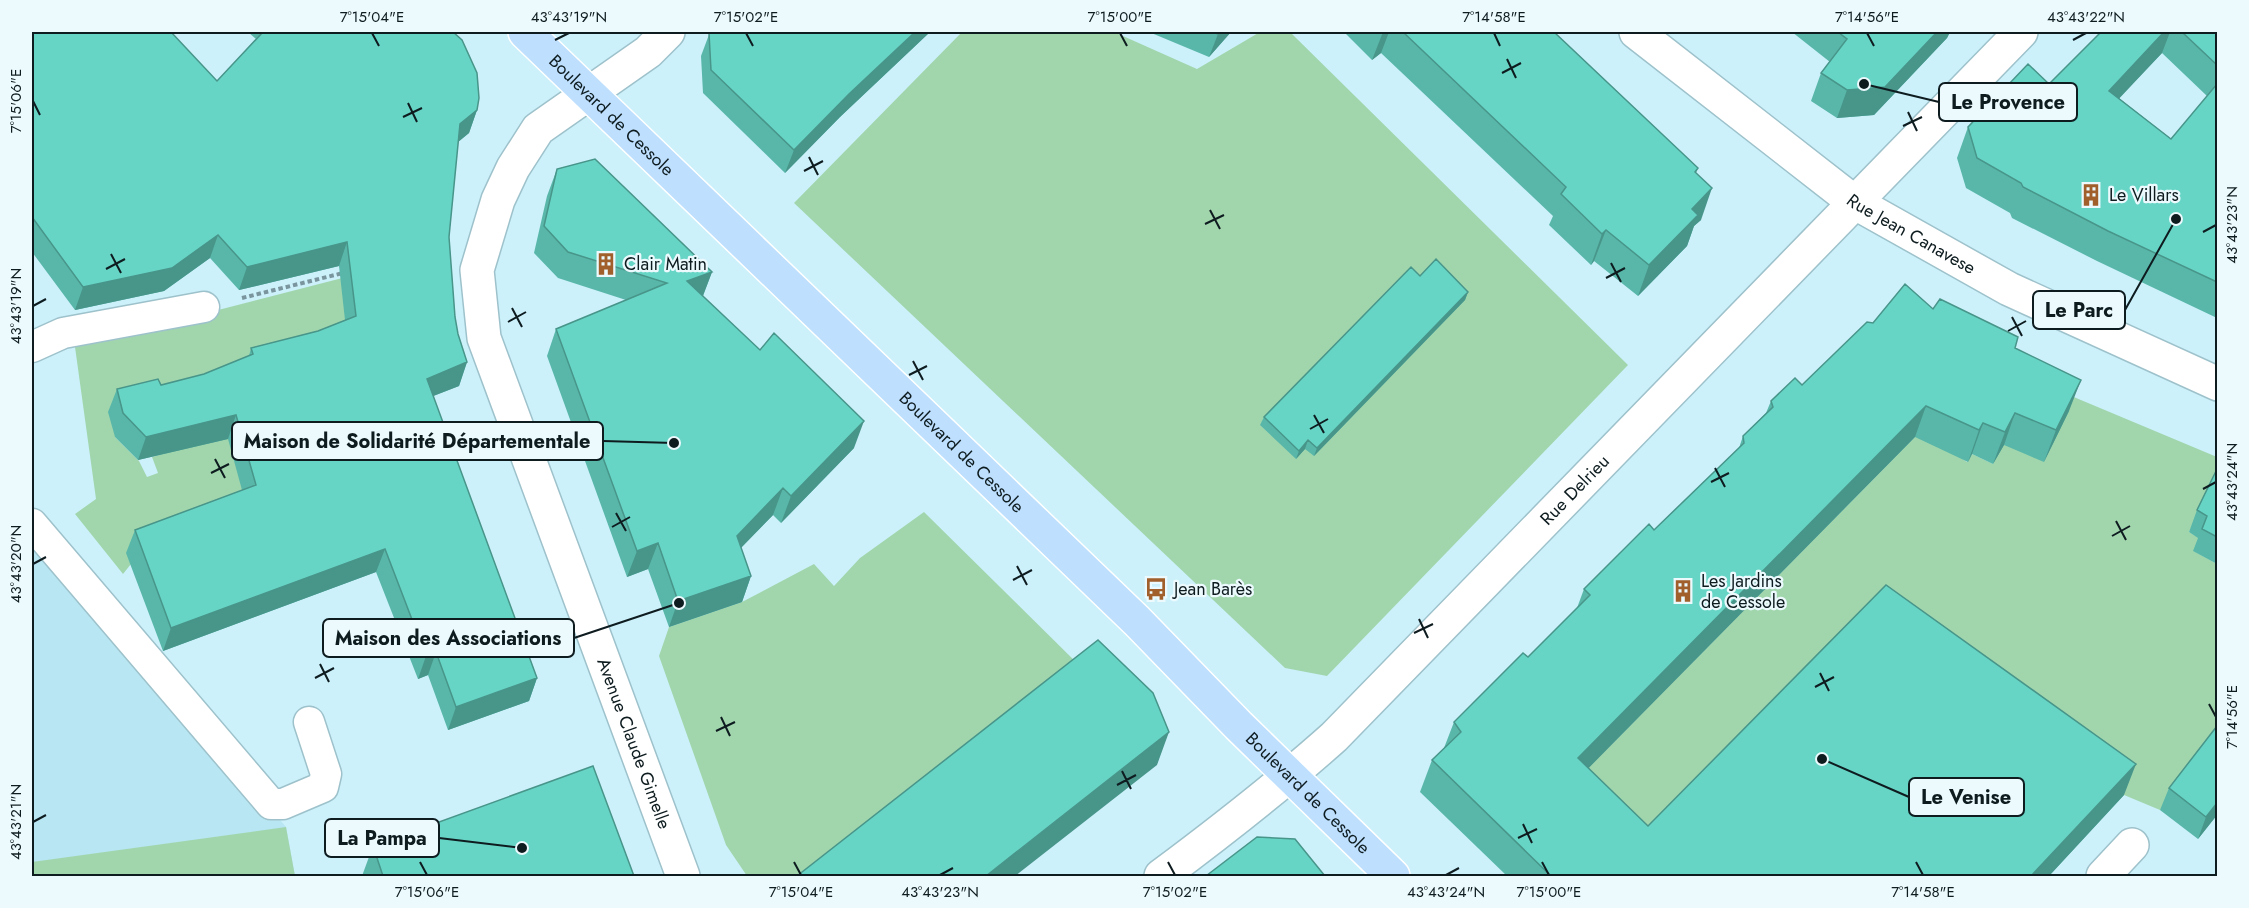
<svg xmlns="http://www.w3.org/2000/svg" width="2249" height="908" font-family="Jost,sans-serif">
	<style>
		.built { fill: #b8e6f2 }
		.green { fill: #a1d6ad; fill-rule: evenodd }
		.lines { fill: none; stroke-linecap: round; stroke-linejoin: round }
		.service-casing { stroke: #9ec2cb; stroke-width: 33 }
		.minor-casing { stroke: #9ec2cb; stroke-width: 36 }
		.tertiary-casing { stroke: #9ec2cb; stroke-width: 36 }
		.primary-casing { stroke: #fff; stroke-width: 36 }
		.path { stroke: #7a959d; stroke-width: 4; stroke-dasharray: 4.5 3; stroke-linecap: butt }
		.service { stroke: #fff; stroke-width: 30 }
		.minor { stroke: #fff; stroke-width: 33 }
		.tertiary { stroke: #fff; stroke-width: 33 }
		.primary { stroke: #bedffd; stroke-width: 33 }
		.wall { fill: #59b7a9; fill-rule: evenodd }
		.shaded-wall { fill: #48958a }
		.building { fill: #67d5c5; stroke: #48958a; stroke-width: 1.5 }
		.ticks { fill: none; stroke: #0e1c20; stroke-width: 2 }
		.labels { text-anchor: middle; stroke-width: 4.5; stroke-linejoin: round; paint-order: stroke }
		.street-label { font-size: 18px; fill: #0e1c20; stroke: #ecfafe }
		.poi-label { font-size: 18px; fill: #0e1c20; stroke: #ecfafe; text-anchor: start }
		.leader { fill: none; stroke: #0e1c20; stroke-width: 2 }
		.callout-dot { fill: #0e1c20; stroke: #ecfafe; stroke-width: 2 }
		.callout { fill: #ecfafe; stroke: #0e1c20; stroke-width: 2 }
		.callout-label { font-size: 20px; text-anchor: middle; font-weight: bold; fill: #0e1c20 }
		.neatline { fill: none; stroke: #0e1c20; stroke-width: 2 }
		.ticks-label { font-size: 15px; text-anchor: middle; fill: #0e1c20 }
	</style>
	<rect width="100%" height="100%" fill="#ccf1fb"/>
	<path class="built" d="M32,524l254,303 9,49h-263z"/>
	<path class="green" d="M962,32h152l83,37 63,-37h30l338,333 -301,311 -42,-8 -491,-465z
		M389,266l44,175 -302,123 -8,10 -48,-60 21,-15 -21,-152zM115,437l106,1 -69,19 6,16 -11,4 -8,-16z
		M2007,369l210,88v18l-28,57 10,6 -5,13 23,13v175l-57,71 -36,-15 -488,63 -76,-75 48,-35 313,-317 46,31 5,-8 21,10z
		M924,512l162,160 -260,204h-79l-21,-31 -67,-189 10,-29 73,-25 72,-38 20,22 26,-28z
		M286,827l9,49h-263v-14z"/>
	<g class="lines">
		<g class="service-casing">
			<path id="service" d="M32,347l31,-14 141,-26
				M32,524l239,280h12l40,-17 3,-13 -17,-52"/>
		</g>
		<g class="minor-casing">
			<g id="minor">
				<path id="s1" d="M668,32l-20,20 -110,77 -25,39 -15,32 -21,70 7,68 199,538"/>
				<path id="s2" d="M1161,876c59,-44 117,-89 173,-139l687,-705"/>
				<path d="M2103,876l29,-31"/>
			</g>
		</g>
		<g class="tertiary-casing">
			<g id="tertiary">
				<path id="s3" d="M1636,32l218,170 155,87 209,95"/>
			</g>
		</g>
		<g class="primary-casing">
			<g id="primary">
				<path id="s4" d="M525,32l612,589 102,105 154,150"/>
			</g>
		</g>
		<path class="path" d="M242,298l101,-25"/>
		<use href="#service" class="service"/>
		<use href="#minor" class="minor"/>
		<use href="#tertiary" class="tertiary"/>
		<use href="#primary" class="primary"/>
	</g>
	<path class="wall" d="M32,32l185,49 39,-42 -8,-7h205l24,78 -8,23 -11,9 -9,95 6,80 3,17 9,28 -8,24 -26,10 104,282 -8,23 -81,29 -20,-55 -10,4 -42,-107 -213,79 -37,-98 9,-23 107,-40 -14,-51 -90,21 -23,-23 -7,-25 9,-23 44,-4 43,-11 45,-18 2,-8 67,-17 27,-11 -6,-54 -100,24 -29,-32 -46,33 -89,19 -43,-58z
		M710,32h220l-90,85 -55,56 -82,-80 -2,-37z
		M1149,32h82l-22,25z
		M1344,32h210l144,136 -2,5 5,47 -7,6 -7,20 -49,50 -44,-35 -3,4 -42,-40 4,-9 -172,-163 -9,7z
		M1792,32h158l-3,6 -73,77 -37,3 -26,-17 10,-28 9,-11z
		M2101,32h116v286l-120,-57 -85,-43 -2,-5 -44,-25 -9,-30 11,-31 81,-43zM2162,53l45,43 -36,43 -52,-41z
		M557,169l155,103 -9,24 151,152 -73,75 -8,-8 -32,33 10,28 -9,26 -73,25 -21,-58 -21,8 -80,-221 9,-27 70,-29 -68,-22 -24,-25 13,-57z
		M1420,276l48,16 -3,8 -151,156 -9,-7 -9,10 -36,-34 4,-8z
		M1933,309l82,39 54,63 -25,51 -40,-17 -11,19 -21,-10 -4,8 -53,-25 -327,331 60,58 476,-31 -75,81h-542l-87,-84 12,-32 12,-12 10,-26 74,-65 49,-49 7,-19 70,-59 85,-82 4,-12 23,-23 5,-12 31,-16 71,-62z
		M2217,469v95l-24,-13 5,-13 -9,-6 8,-22z
		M2169,788l48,27 -19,24 -38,-29z
		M373,846l261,30h-272z"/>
	<path class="shaded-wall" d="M915,32h15l-90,85 -55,56 9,-23 55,-56z
		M1220,32h11l-22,25 9,-23z
		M1383,32h6l-8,21 -9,7z
		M1937,32h13l-3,6 -73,77 -37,3 10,-28z
		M2164,32h6l-8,21 -64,68 11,-30z
		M477,110l-8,23 -17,14 8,-23z
		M1712,188l-11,32 -7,6 -7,20 -49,50 11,-31 43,-56z
		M1606,230l-12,31 -3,4 11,-31z
		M218,235l-8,23 -46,33 -89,19 8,-23z
		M347,242l-8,24 -100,24 8,-23z
		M712,272l-10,26 -15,-17z
		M1468,292l-3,8 -151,156 3,-8z
		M467,362l-8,24 -41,16 9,-23z
		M2081,380l-12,31 -25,51 12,-32z
		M1926,406l-11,31 -348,353 11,-32z
		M2015,413l-11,32 -11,19 12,-32z
		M236,415l-8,24 -90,21 8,-23z
		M864,421l-10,27 -73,75 10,-27z
		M1983,423l-11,31 -4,8 11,-32z
		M1308,440l-3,9 -9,10 3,-8z
		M783,488l-10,27 -46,47 10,-26z
		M658,543l-10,26 -21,8 10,-26z
		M385,549l-9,23 -213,79 8,-23z
		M751,576l-9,26 -73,25 9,-26z
		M436,652l-8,23 -10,4 8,-23z
		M537,678l-8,23 -81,29 8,-23z
		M1169,732l-12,33 -142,111h-29z
		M2136,764l-12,31 -75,81h-18z
		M2217,803v12l-19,24 8,-22z"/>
	<path class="building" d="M32,32h139l46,49 46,-49h190l9,8 15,33 2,25 -2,12 -17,14 -11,113 6,80 3,17 9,28 -40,17 110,299 -81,29 -20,-55 -10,4 -41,-107 -214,79 -36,-98 121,-45 -20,-70 -90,22 -23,-24 -6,-24 41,-10 3,6 43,-11 49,-20 -2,-6 67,-17 38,-15 -9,-74 -100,25 -29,-32 -46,33 -89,19 -51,-70z
		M710,32h205l-66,62 -55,56 -83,-80 -2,-37z
		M1211,32h9l-2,2z
		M1403,32h151l144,136 -3,4 17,16 -20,21 6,6 -49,50 -43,-35 -4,4 -41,-40 5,-7z
		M1838,32h99l-52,55 -38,3 -26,-17 26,-34z
		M2101,32h63l-55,59 62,48 46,-55v198l-109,-51 -85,-44 -2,-4 -44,-25 -9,-31 60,-63 21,20z
		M2182,32h35v33z
		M595,159l117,113 -25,9 73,69 14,-17 90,88 -73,75 -8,-8 -46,48 14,40 -73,25 -20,-58 -21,8 -81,-222 111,-46 -99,-31 -24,-26 13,-57z
		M1436,259l32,33 -151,156 -9,-8 -9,11 -35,-34 147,-150 9,9z
		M1905,284l28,25 7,-10 78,38 -3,11 66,32 -25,50 -41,-17 -10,19 -22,-9 -4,7 -53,-24 -348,352 70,68 238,-241 250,179 -105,112h-480l-119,-116 29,-28 -7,-10 69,-69 5,4 62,-62 -6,-6 65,-65 5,6 90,-87 -1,-7 30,-29 -2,-6 24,-23 7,7 65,-63 6,1z
		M2217,469v68l-15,-8 5,-13 -10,-6z
		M1098,640l55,53 16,39 -183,144h-189z
		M2217,726v77l-11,14 -37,-29z
		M593,766l41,110h-251l-10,-30z
		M1257,837l38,2 30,37h-119z"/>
	<path class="ticks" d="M372,33l7,13M746,33l7,13M1120,33l7,13M1494,33l6,13M1867,33l7,13M555,40l14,-7M2073,40l13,-7M1507,59l9,19M1502,73l19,-10M33,101l7,14M408,103l9,19M1908,112l9,19M403,117l19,-9M1903,126l19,-9M809,157l9,18M804,171l19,-10M1210,210l10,19M1205,224l19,-9M2203,232l13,-7M111,254l10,19M1611,263l10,19M106,269l19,-10M1606,278l19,-10M33,306l13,-7M512,308l10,19M2012,317l10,19M508,322l18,-10M2008,331l18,-10M913,361l10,19M909,375l18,-9M1314,415l10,18M1310,429l18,-10M215,459l10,19M1715,468l10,19M211,473l18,-9M1711,482l18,-9M2203,489l13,-7M616,513l10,18M2116,521l10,19M612,527l18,-10M2112,536l18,-10M33,564l13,-7M1017,566l10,19M1013,580l19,-10M1419,619l9,19M1414,633l19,-9M320,664l9,18M1820,673l9,18M315,678l19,-10M1815,687l19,-10M2209,704l7,13M721,717l9,19M716,731l19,-9M1122,771l9,18M1117,785l19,-10M33,822l13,-7M1523,824l9,19M1518,838l19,-9M420,862l7,13M794,862l7,13M1168,862l7,13M1542,862l7,13M1916,862l7,13M940,875l13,-7M1446,875l13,-7"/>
	<defs>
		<g id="building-bare" transform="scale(1.8)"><path d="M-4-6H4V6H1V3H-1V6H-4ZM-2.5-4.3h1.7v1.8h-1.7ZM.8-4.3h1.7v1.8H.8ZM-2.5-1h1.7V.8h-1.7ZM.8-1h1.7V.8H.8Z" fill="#a05f2b" stroke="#ecfafe" stroke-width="2.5" paint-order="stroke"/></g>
		<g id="bus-bare" transform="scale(1.8)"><path d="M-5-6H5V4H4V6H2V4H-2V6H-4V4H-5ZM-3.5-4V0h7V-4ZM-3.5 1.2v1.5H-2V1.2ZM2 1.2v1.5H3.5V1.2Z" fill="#a05f2b" stroke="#ecfafe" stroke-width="2.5" paint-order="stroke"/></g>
	</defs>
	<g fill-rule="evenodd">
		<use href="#building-bare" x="2091" y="195"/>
		<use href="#building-bare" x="606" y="264"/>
		<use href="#bus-bare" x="1156" y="589"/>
		<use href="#building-bare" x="1683" y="591"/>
	</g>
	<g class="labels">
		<g class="street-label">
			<text dy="6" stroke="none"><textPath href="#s4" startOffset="120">Boulevard de Cessole</textPath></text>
			<text dy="6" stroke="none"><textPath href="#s3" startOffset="342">Rue Jean Canavese</textPath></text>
			<text dy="6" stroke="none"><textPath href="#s4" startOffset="606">Boulevard de Cessole</textPath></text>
			<text dy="6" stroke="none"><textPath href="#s2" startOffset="567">Rue Delrieu</textPath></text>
			<text dy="6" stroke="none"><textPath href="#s1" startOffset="818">Avenue Claude Gimelle</textPath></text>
			<text dy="6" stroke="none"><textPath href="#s4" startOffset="1092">Boulevard de Cessole</textPath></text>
		</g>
		<g class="poi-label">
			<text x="2109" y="201">Le Villars</text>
			<text x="624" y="270">Clair Matin</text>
			<text x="1701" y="587">Les Jardins<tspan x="1701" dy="21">de Cessole</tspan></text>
			<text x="1174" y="595">Jean Barès</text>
		</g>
	</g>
	<path class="leader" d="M1864 84L1939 102M2176 219L2125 310M674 443L603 441M679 603L574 638M1822 759L1909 797M522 848L439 838"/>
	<g class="callout-dot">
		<circle cx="1864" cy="84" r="6"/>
		<circle cx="2176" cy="219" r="6"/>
		<circle cx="674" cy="443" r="6"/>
		<circle cx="679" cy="603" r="6"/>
		<circle cx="1822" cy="759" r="6"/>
		<circle cx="522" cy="848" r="6"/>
	</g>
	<g class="callout">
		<rect x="1939" y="83" width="138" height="38" rx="6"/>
		<rect x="2033" y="291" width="92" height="38" rx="6"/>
		<rect x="232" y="422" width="371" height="38" rx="6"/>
		<rect x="323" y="619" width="251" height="38" rx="6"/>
		<rect x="1909" y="778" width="115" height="38" rx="6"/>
		<rect x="325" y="819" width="114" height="38" rx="6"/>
	</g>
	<g class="callout-label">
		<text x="2008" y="109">Le Provence</text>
		<text x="2079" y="317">Le Parc</text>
		<text x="417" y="448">Maison de Solidarité Départementale</text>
		<text x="448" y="645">Maison des Associations</text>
		<text x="1966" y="804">Le Venise</text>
		<text x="382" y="845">La Pampa</text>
	</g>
	<rect width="2249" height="908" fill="none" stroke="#ecfafe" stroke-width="66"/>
	<rect x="33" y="33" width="2183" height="842" class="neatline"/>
	<g class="ticks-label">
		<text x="372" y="22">7°15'04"E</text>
		<text x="569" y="22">43°43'19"N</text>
		<text x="746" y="22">7°15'02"E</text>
		<text x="1120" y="22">7°15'00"E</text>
		<text x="1494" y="22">7°14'58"E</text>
		<text x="1867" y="22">7°14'56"E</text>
		<text x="2086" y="22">43°43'22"N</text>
		<text transform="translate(16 101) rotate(-90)" y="5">7°15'06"E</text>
		<text transform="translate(2232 225) rotate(-90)" y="5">43°43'23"N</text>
		<text transform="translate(16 306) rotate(-90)" y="5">43°43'19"N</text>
		<text transform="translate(2232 482) rotate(-90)" y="5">43°43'24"N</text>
		<text transform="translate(16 564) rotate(-90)" y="5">43°43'20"N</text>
		<text transform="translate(2232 717) rotate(-90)" y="5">7°14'56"E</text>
		<text transform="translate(16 822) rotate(-90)" y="5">43°43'21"N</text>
		<text x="427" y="897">7°15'06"E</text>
		<text x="801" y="897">7°15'04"E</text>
		<text x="940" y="897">43°43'23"N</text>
		<text x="1175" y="897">7°15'02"E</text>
		<text x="1446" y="897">43°43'24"N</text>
		<text x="1549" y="897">7°15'00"E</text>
		<text x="1923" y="897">7°14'58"E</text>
	</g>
</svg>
